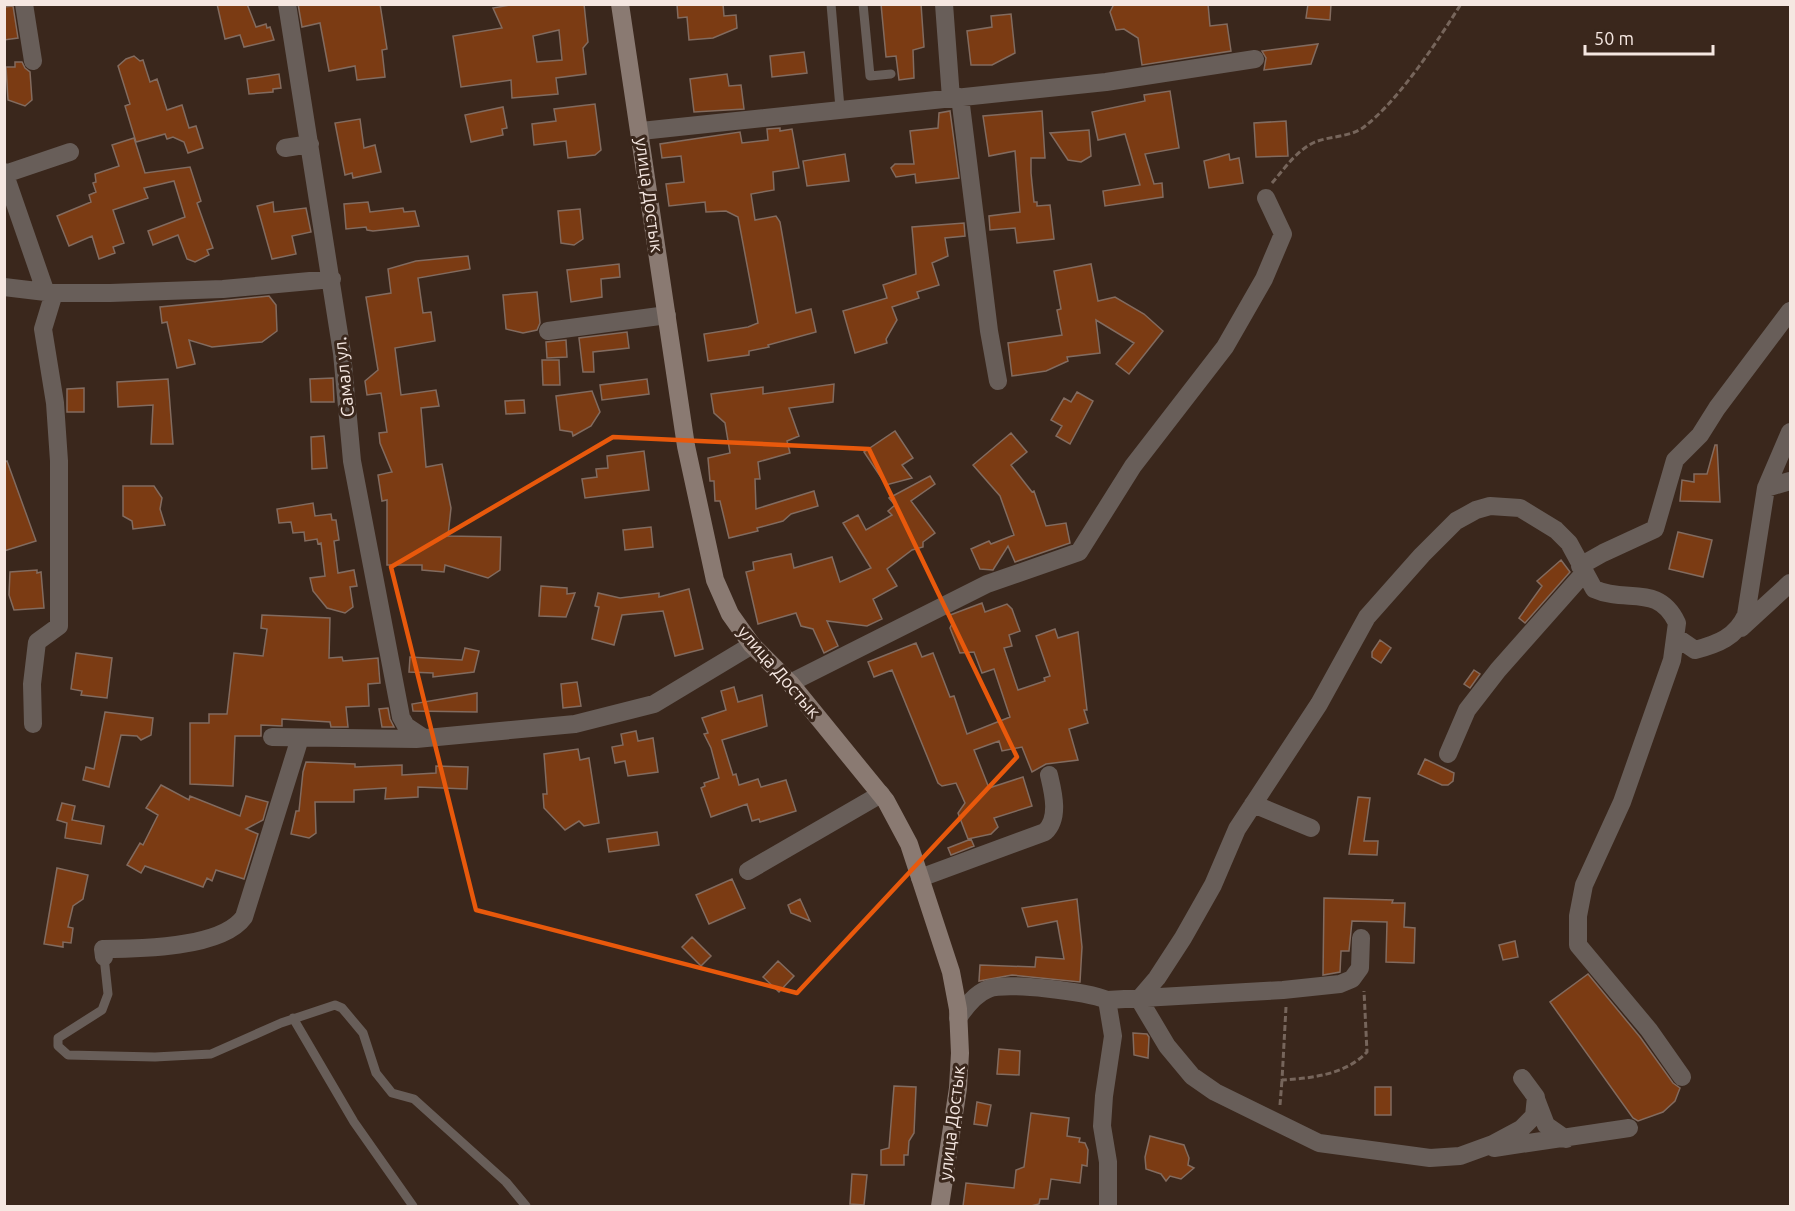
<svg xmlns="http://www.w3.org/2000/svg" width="1795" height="1211" font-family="Ubuntu,sans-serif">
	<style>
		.building { fill: #7b3b13; stroke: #826b5f; stroke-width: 1.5; fill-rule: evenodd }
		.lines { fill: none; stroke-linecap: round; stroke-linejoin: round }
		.path { stroke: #76655b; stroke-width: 3; stroke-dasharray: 6 3; stroke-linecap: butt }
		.lane { stroke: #685e59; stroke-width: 9 }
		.street { stroke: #685e59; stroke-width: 18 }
		.secondary { stroke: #8a7a72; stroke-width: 18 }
		.marked { fill: none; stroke: #e8590c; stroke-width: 4.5; stroke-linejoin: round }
		.labels { text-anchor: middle; stroke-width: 6; stroke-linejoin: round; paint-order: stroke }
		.street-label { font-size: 18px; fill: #f5e7e1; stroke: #3a271c }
	</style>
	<rect width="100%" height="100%" fill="#3a271c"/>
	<path class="building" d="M217,4h30l9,23 10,-3 1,4 3,-1 4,13 -30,7 -4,-12 -15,4z
		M298,4h82l7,45 -5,1 3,27 -28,3 -2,-14 -26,5 -9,-48 -18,4z
		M515,4h69l4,38 -5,6 3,26 -30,4 2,16 -46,4 -1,-18 -50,7 -8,-51 49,-8 -9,-20zM559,30l3,30 -25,2 -4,-26z
		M677,4h46l1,12 12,-1 1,13 -24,10 -24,2 -2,-23 -9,1z
		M881,4h40l3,43 -11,3 1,28 -15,2 -3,-24 -10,1z
		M1114,4h94l2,22 17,-2 4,27 -89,14 -4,-27 -14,-9 -8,1 -6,-18z
		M1308,4h23l-1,16 -24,-2z
		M13,6l5,32 -14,2v-33z
		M1011,14l4,39 -23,12h-21l-4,-34 25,-4 -1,-11z
		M1318,44l-7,20 -47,6 2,-12 -4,-7z
		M804,52l3,21 -35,4 -2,-21z
		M134,56l6,5 3,-1 7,22 7,-3 10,31 15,-5 7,23 7,-2 7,22 -15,5 -4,-11 -11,-5 -6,2 -2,-5 -29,8 -11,-36 5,-2 -12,-38 8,-7z
		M15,62h7l3,6 5,4 2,28 -7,6 -17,-6 -2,-33h9z
		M279,74l2,14 -8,1v3l-24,2 -2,-15z
		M727,74l2,12 12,-1 3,24 -50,3 -4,-33z
		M1170,91l9,57 -34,6 9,30 8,-1 1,14 -58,9 -2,-15 37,-6 -15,-51 -27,6 -6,-28 53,-11 -1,-6z
		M595,104l6,46 -6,5 -27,3 -2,-17 -32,4 -2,-21 24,-3 -2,-12z
		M503,107l4,21 -5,1 1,6 -32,7 -6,-27z
		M950,111l9,67 -43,5 -1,-9 -19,3 -5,-9 4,-4h19l-4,-33 28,-3 1,-15z
		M1042,111l3,47h-14v15l3,29h3v4l13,-1 4,34 -37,4 -2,-15 -25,2 -1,-14 31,-4 -5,-61 -26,5 -6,-40z
		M360,119l4,29 11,-3 6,27 -28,6 -1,-5 -7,2 -10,-52z
		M1286,121l2,35 -32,1 -2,-34z
		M780,128v3l12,-2 7,39 -26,4 1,18 -23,4 4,26 21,-4 4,6 16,91 15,-4 5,23 -48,13 1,2 -20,4v4l-41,6 -4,-27 44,-7 10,-4 -20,-106 -12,-6 -20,1 -1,-10 -36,4 -3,-22 18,-2 -3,-26 -19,2 -2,-14 80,-12 2,11 26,-3 -1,-11z
		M1089,130l2,26 -10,6 -13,-2 -18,-27z
		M134,138l11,35 45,-6 11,34 -4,2 16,45 -6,2 2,5 -14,7 -8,-3 -9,-24 -25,10 -5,-14 37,-14 -11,-36 -30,7 4,10 -35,12 11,33 -11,4 2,6 -16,6 -7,-23 -23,10 -12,-30 34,-14 -2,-7 7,-3 -3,-9 3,-1 -1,-8 24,-8 -7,-21z
		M845,154l4,27 -42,5 -4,-25z
		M1229,154l1,6 9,-2 4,25 -34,5 -5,-27z
		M273,202l1,10 32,-4 5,24 -19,4 4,18 -24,5 -15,-53z
		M368,202l2,10 33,-4 1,4 11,-1 4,15 -46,5 -6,-1 -1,-3 -20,2 -2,-25z
		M580,209l3,30 -9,6 -13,-2 -3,-32z
		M964,223l1,13 -20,2 3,18 -16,7 7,22 -22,7 2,6 -27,9 5,13 -11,19 1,4 -32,10 -12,-42 44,-13 -4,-13 33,-11 -4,-47z
		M468,256l2,13 -52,9 5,35 8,-1 4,29 -40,7 6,47 35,-5 3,16 -18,2 5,59 16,-3 9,44 -3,28 53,1 -1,33 -12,8 -43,-13 -1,7 -22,-2v-5h-35v-65l-5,1 -4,-26 14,-3 -12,-29 -1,-10 8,-1 -6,-39 -14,2 -2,-14 13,-11 -12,-73 25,-4 -3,-24 28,-8z
		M619,264l1,13 -19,2 1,18 -31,5 -4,-32z
		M1091,264l7,37 17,-4 29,17 19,17 -34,43 -13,-10 18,-21 -38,-23 4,33 -33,4 1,4 -22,10 -34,5 -4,-33 54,-8 -5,-25 4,-1 -7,-38z
		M537,292l3,31 -3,7 -14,3 -17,-4 -3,-34z
		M269,296l7,9 1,26 -15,11 -50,5 -23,-7 6,24 -18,4 -10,-46 -5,1 -2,-16z
		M627,332l2,16 -36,4 1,20h-11l-4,-34z
		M566,340l1,17 -20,1 -1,-16z
		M542,360h17l1,25h-17z
		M333,378l1,24h-23l-1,-23z
		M168,379l5,65h-22l2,-39 -35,2 -1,-25z
		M647,379l2,15 -47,6 -2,-15z
		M834,384l-1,18 -44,6 10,28 -12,5 3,12 -32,9 2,17h-5l1,30 58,-18 4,15 -27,8 -8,7 -26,7 1,3 -29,7 -9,-37h-5l-1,-20h-4l-2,-23 22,-5 -5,-30 -11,-10 -3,-19 52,-7v7z
		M84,388v24h-17v-23z
		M592,391l8,21 -9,14 -18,10 -1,-4 -12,-2 -4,-34z
		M1077,392l16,9 -23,43 -14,-8 6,-10 -11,-6 13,-22 7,4z
		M524,400l1,13 -19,1 -1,-13z
		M895,431l18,27 -11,7 10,13 -26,7 -22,-33z
		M1011,433l16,19 -16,13 21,27 2,-1 12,35 20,-3 4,20 -55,19 -7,-16 -15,24 -13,-1 -9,-20 18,-8 2,3 23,-9 -14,-39 -27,-31z
		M324,436l3,32 -15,1 -1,-32z
		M1715,445h2l3,57 -40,-1 2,-21 12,2v-8h13z
		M644,451l5,39 -64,8 -3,-19 15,-2 -1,-8 12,-1 -1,-12z
		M7,461l29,80 -32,10v-89z
		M930,476l5,8 -24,17 24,32 -12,9v5l-11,3 -25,19 10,17 -24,13 9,20 -15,7 -40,-5 11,25 -14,7 -11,-24 -12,-3 -5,-13 -38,11 -12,-52 8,-2 -1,-8 38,-8 3,14 38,-11 8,25 31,-14 -28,-45 15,-8 8,15 26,-15 -4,-4 7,-6 -6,-7z
		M123,486h31l8,12 -2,11 5,16 -32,4 -1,-8 -9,-5z
		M313,503l2,13 16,-2 1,6h4l3,20 -5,1 4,32 16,-3 3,16 -7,1 3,20 -8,6 -18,-5 -14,-17 -3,-13 15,-2 -4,-33 -3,1 -1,-5 -12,2 -1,-9 -11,1 -2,-11 -12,1 -2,-14z
		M651,527l2,20 -28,3 -2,-20z
		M1678,532l34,8 -9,37 -34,-8z
		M1561,560l9,12 -45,51 -6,-5 23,-32 -5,-5z
		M37,570v3l4,-1 3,36 -30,2 -5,-15 1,-23z
		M541,586l26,2v6l8,-1 -9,24 -27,-1z
		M689,589l14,60 -28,7 -12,-45 -41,4 -8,30 -22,-6 7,-32 -4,-1 3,-13 22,5 39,-5v4z
		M982,603l3,9 22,-8 5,5 8,22 -11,4 3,11 -8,2 14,42 27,-9 -1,-3 6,-2 -14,-40 19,-7 3,9 20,-6 9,78h-3l4,13 -19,6 9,31 -32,4 -14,8 -10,-25 -20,4 -3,-10 -25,9 15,38 34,-11 9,29 -38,12 4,9 -7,7 -23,5 -10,-26 7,-10 -9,-20 -14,3 -4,-3 -46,-113 -18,7 -6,-15 48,-19 6,14 11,-4 17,44 4,-1 13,38 43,-17 -16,-48 -12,4 -8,-21 -14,1 -10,-25 3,-6 -3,-7z
		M262,615l68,3 -1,40 13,-1 1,4 35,-3 2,25 -12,1 1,22 -23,1 2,20h-17l-1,-5 -48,-3v7l-21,-1v11h-26l-2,50 -43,-2v-61h19v-9h18l7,-61 29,3 4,-27 -6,-1z
		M1380,640l11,8 -10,15 -9,-6v-5z
		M465,648l14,3 -5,21 -41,5v-4l-24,-1 1,-15 52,3z
		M76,653l36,5 -5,40 -26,-3 1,-4 -11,-2z
		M1474,670l6,4 -10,14 -6,-4z
		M577,682l4,24 -18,2 -2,-24z
		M734,687l4,15 24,-7 5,31 -45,14 11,35 3,-1 3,11 19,-6 3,8 25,-7 10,31 -36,11 -1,-3 -7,2 -5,-17 -36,13 -10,-29 4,-2 -1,-3 15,-5 -8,-30 -7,-14 4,-1 -6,-15 24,-8 -5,-19z
		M477,693v19l-64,-1 -1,-7z
		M388,708l2,11 4,8h-12l-3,-18z
		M105,712l48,6 -2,17 -10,5 -4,-4 -16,-1 -12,52 -26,-7 3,-13 8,2z
		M636,731l2,10 15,-3 5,34 -30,4 -3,-15 -10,2 -3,-16 11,-2 -2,-11z
		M578,749l2,11 9,-2 10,65 -15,3 -5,-5 -14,9 -21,-22 -1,-14h4l-3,-40z
		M1425,759l29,14 -1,8 -5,4h-6l-24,-11z
		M306,762l49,2v3l47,-2v10l34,-2v-7l32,1 -1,22 -49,-2v10l-33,2 1,-11 -32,2v12h-39l1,31 -7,5 -18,-4 5,-23h3l4,-39z
		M161,785l28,15 1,-4 50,20 6,-20 22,6 -5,18 -17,9 12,5 -14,45 -28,-9 -4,11 -5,-3 -4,9 -58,-21 -4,7 -14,-8 13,-22 3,2 15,-30 -12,-7z
		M1358,797l12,1 -6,43h14l-1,14 -28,-1z
		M62,803l13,3 -3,14 32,6 -3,18 -36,-6 2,-15 -10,-3z
		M657,832l2,13 -50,7 -2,-13z
		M971,839l3,7 -23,9 -3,-7z
		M57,868l31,7 -5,24 -10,7 -5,21 5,1 -2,15 -8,-1v5l-19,-3z
		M732,879l13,29 -36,16 -13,-29z
		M1324,898l69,2 -1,3h13l-1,24 11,1 -1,35 -28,-1 1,-40 -35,-1 -3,30h-8l-1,21 -17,3z
		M800,899l10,22 -19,-8 -3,-8z
		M1077,899l5,48 -2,35 -68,-7 -33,6 1,-16 55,2 1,-10 28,2 -7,-38 -29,6 -6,-19z
		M692,937l19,19 -10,10 -19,-19z
		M1515,941l3,16 -15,3 -4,-15z
		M778,961l16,15 -15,16 -16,-15z
		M1588,974l52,63 33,46 7,5 -5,13 -12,11 -25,9 -5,-3 -83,-116z
		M1133,1033l14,1 2,3 -1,21 -14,-3z
		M999,1049l21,2 -1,24 -22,-1z
		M894,1086l22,1 -2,46 -5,8 -1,14h-4v10h-23v-15l8,-2z
		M1375,1087h16v28h-16z
		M977,1102l14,3 -4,21 -13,-2z
		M1031,1113l38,5 -2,18 13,2 -1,4 6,1 3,7 -1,16 -5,-1 -2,18 -29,-4 -3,20h-8l-1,5 -8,2h-68l3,-23 48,5 2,-18 8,-3z
		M1150,1136l34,9 5,13 -1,7 6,3 -13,11 -11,-3 -4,5 -5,-7 -15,-5 -1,-12z
		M852,1174l15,1 -3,30 -14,-1z"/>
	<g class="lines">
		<path class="path" d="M1272,183c13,-15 25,-33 43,-41 15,-6 36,-5 49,-15 35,-27 73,-85 97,-123
			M1286,1007l-4,73c30,-2 63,-5 85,-28l-3,-61
			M1280,1105l2,-25"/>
		<path class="lane" d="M831,4l9,104
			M863,4l7,72 21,-2
			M104,957l4,37 -6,16 -44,28v8l10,9 87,2 56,-3 70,-31 54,-18 7,3 21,25 13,40 16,20 22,6 92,83 20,24
			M293,1018l61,104 59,84"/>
		<path class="street" d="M24,4l9,57
			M287,4l55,349 10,108 49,256 5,9 18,12
			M944,4l7,94
			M960,97l29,234 9,50
			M641,131l465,-49 149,-23
			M285,148l25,-4
			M4,172l42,121
			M5,174l65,-22
			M4,287l50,6h56l113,-4 109,-10
			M548,331l119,-16
			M1766,488l24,-56
			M1580,566l23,-13 52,-24 20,-69 25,-25 17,-27 73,-97
			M1741,628l49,-45
			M1676,637l19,13c23,-6 41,-13 51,-35l20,-127 24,-7
			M790,683l197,-99 92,-32 54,-86 92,-119 39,-68 19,-45 -17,-36
			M33,724l-1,-40 5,-42 22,-16v-165l-4,-58 -12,-74 11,-36
			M272,737l144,2 159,-15 79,-20 98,-59
			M1448,754l19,-44 31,-40 86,-97
			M1253,804l58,24
			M748,871l133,-77
			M920,878l125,-46c15,-14 8,-40 4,-57
			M104,957l-1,-8c36,0 119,-1 141,-32l56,-179
			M1107,1000l176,-10 57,-6 12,-5 8,-11 1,-30
			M958,1018c8,-12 17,-24 30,-29 17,-8 100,3 119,11l6,36 -9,60 -2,30 6,36v44
			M1522,1078l14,19 -2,19 -13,13 -28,15 -33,12 -30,2 -111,-15 -104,-51 -23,-16 -25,-30 -28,-47 18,-21 26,-40 30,-53 24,-56 82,-125 48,-87 55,-62 34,-34 20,-11 14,-4 30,2 36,22 13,13 25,46c33,15 64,-6 83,34l-5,37 -50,142 -38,83 -6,31v29l71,85 33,47
			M1536,1099l10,26 20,14
			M1494,1148l135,-20"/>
		<path class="secondary" d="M620,4l66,442 29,134 15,34 22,31 38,38 96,118 23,43 42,128 7,37 2,44 -2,35 -18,118"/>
	</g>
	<path class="marked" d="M613,437l256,12 148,308 -220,236 -321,-83 -85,-343z"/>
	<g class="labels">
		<g class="street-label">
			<text transform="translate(649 195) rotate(82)" y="6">улица Достык</text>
			<text transform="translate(344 377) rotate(-96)" y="6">Самал ул.</text>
			<text transform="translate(779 672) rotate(49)" y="6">улица Достык</text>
			<text transform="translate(952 1123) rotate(-83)" y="6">улица Достык</text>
		</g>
	</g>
	<rect width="1795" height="1211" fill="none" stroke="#f5e7e1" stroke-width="12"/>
	<path d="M1585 45v9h128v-9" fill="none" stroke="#f5e7e1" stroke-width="3"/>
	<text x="1594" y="45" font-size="18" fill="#f5e7e1" stroke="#3a271c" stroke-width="4.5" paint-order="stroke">50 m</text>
</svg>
